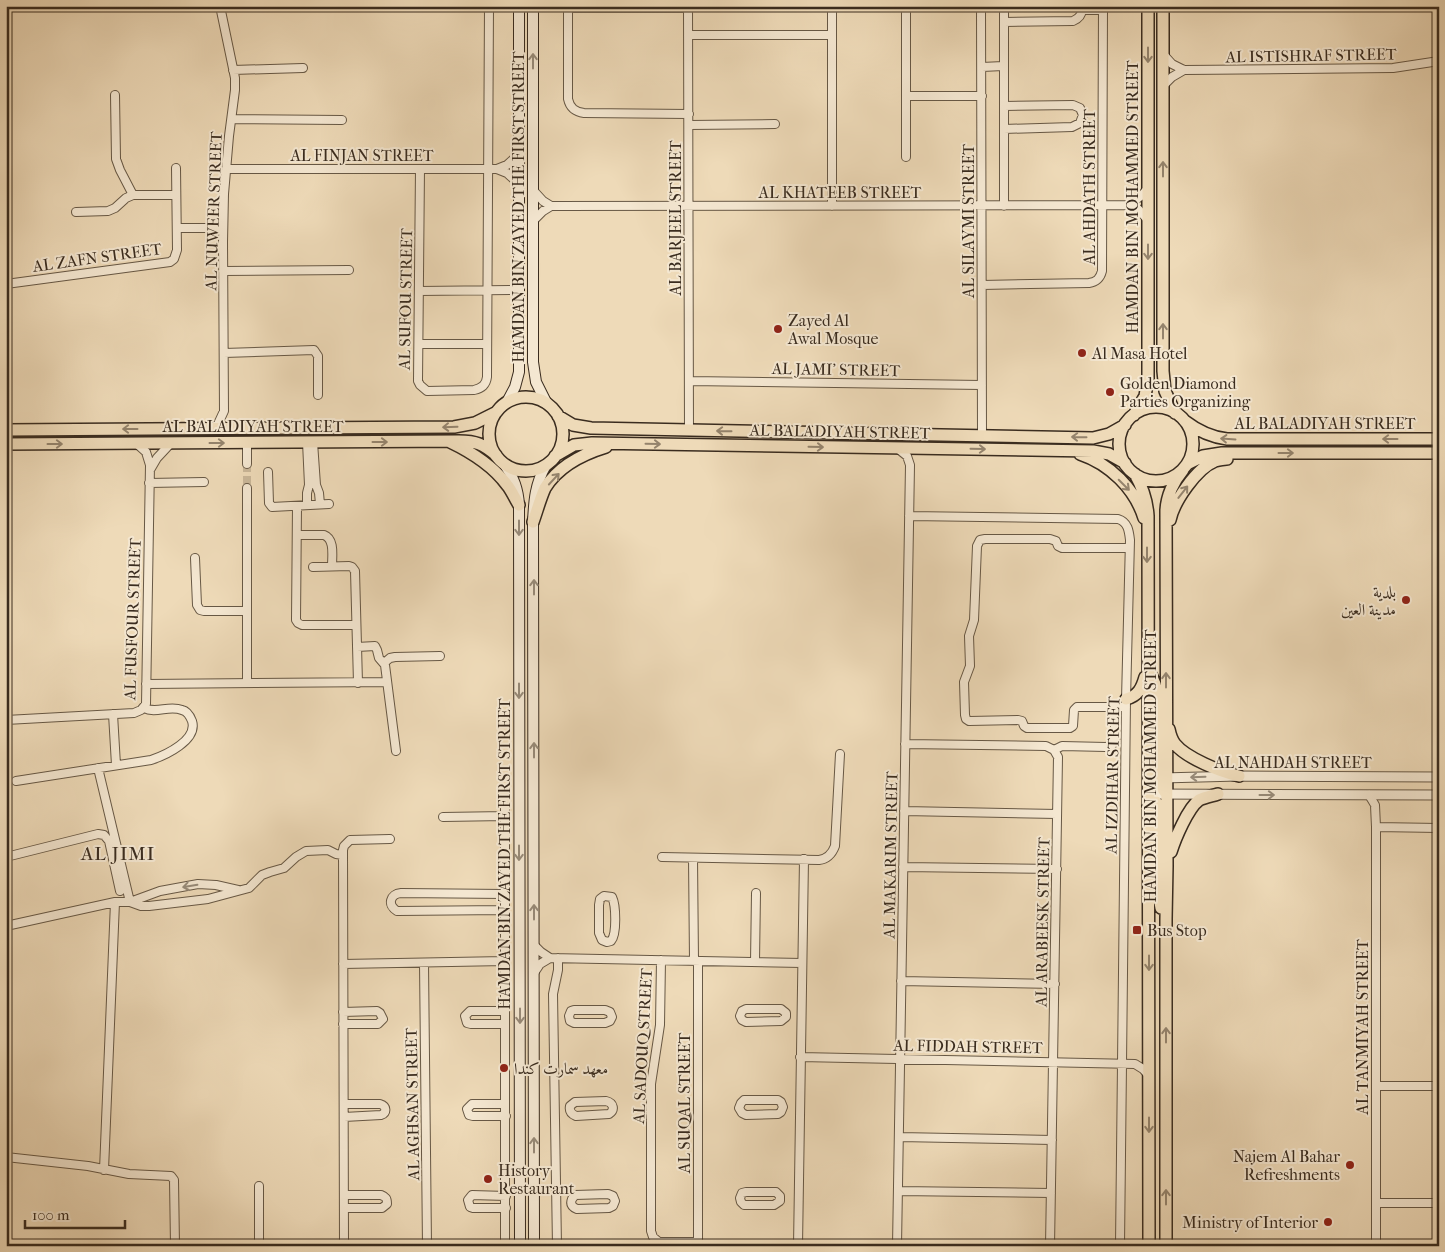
<svg xmlns="http://www.w3.org/2000/svg" width="1445" height="1252" font-family="'IM FELL French Canon',Amiri,serif">
	<style>
		.lines { fill: none; stroke-linecap: round; stroke-linejoin: round }
		.minor-tunnel { stroke: #cab799; stroke-width: 8; stroke-dasharray: 8 4; stroke-linecap: butt }
		.minor-casing { stroke: #675845; stroke-width: 10 }
		.tertiary-casing { stroke: #675845; stroke-width: 11 }
		.secondary-casing { stroke: #3a2c1f; stroke-width: 12 }
		.primary-casing { stroke: #3a2c1f; stroke-width: 14 }
		.minor { stroke: #f4e7d1; stroke-width: 8 }
		.tertiary { stroke: #f4e7d1; stroke-width: 9 }
		.secondary { stroke: #f4e7d1; stroke-width: 10 }
		.primary { stroke: #eedab8; stroke-width: 11 }
		.oneway { stroke: #94836c }
		.oneway2 { stroke: #978a78 }
		.poi-dot { fill: #8f2418; stroke: #f4e7d1; stroke-width: 2 }
		.labels { text-anchor: middle; stroke-width: 4; stroke-linejoin: round; paint-order: stroke }
		.street-label { font-size: 16px; fill: #3a2c1f; stroke: #f4e7d1 }
		.poi-label { font-size: 16px; fill: #3a2c1f; stroke: #f4e7d1; text-anchor: start }
		.quarter-label { font-size: 19px; letter-spacing: 1px; fill: #3a2c1f; stroke: #f4e7d1 }
	</style>
	<rect width="100%" height="100%" fill="#eedab8"/>
	<filter id="stains"><feTurbulence type="fractalNoise" baseFrequency=".004" numOctaves="4"/><feColorMatrix values="0 0 0 0 .2 0 0 0 0 .09 0 0 0 0 .02 0 0 0 .5 -.17"/></filter>
	<radialGradient id="worn" r=".72"><stop offset=".6" stop-color="#630" stop-opacity="0"/><stop offset="1" stop-color="#630" stop-opacity=".3"/></radialGradient>
	<g class="lines">
		<path class="minor-tunnel" d="M247,464v24"/>
		<g class="minor-casing">
			<path id="minor" d="M568,6v93c2,9 7,13 16,14l105,1
				M688,6l1,424
				M832,6v200
				M981,6l1,430
				M1004,6v200
				M906,7v150
				M568,8h120
				M1082,10h21
				M1004,22l69,-1c7,-3 10,-7 8,-15
				M688,35h144
				M1163,54l9,10 12,6 209,-2 46,-7
				M982,67l21,-1
				M233,70l70,-2
				M1164,85l8,-8 12,-7
				M115,95l1,64 4,11 13,25
				M906,96h76
				M1004,106l69,-1 7,3 3,7 -3,8 -8,4 -68,2
				M232,119l110,1
				M689,125l86,-1
				M226,169h271l10,4 12,11
				M420,169l-2,212 2,4 7,6 47,-1c8,-2 12,-5 13,-13l2,-371
				M497,169l10,-4 12,-11
				M533,190l10,11 8,5
				M1129,205l13,-10 6,-7
				M76,212l32,-1 7,-3 11,-10 7,-3h43
				M533,221l10,-10 8,-5 578,-1 9,4 9,10
				M177,228h46
				M223,271l126,-1
				M6,284l164,-22 4,-3 3,-9 -1,-82
				M982,285l107,-2c7,-1 11,-4 13,-12l1,-265
				M419,291l100,-1
				M419,344h68
				M224,353l90,-3 4,6v39
				M689,381l293,4
				M210,429l8,-5 6,-13 -1,-169 1,-48 5,-58 6,-46v-12l-15,-72
				M307,442l2,43 -2,8v12
				M313,442l3,43 3,8 1,11
				M897,448l10,8 3,9 -13,781
				M247,464v-21
				M150,470l7,-12 14,-15
				M268,472l1,31 3,4 57,-3
				M149,483l55,-1
				M247,488v195
				M297,506l-1,114 2,3 4,2h54
				M909,516l209,3c10,3 11,12 12,21l-4,159 -6,547
				M297,535h27c11,4 8,21 8,31
				M195,558l2,47 3,5 4,1h43
				M313,567l36,-1 3,1 3,4 3,112
				M357,647l18,-1 2,4 2,8 6,7 11,86
				M384,663l6,-5 5,-1 45,-1
				M146,684l241,-2
				M1126,707h-49l-3,3 -1,16 -3,2h-43l-3,-2 -2,-5 -4,-1 -49,1 -3,-2 -1,-4 -1,-33 6,-16 -1,-30 5,-16 3,-74 3,-6 5,-1h65l6,2 2,5 4,2h67
				M113,714l3,51
				M6,720l128,-7 7,-3 5,-6 4,-239 -4,-13 -10,-9
				M905,744l141,2 8,4 4,7 -8,489
				M1054,750l8,-4 44,1 6,-2 3,-6v-32
				M98,768l32,134
				M16,781l135,-21c15,-5 47,-20 41,-39 -2,-5 -5,-10 -10,-11 -13,-5 -26,4 -38,-2
				M1369,795l6,10 1,22v419
				M904,811l153,3
				M443,817l62,-1
				M1376,827l63,1
				M6,857l92,-23 6,1 5,6 11,50
				M662,857l157,3c8,-1 13,-6 16,-14l5,-92
				M693,858l1,103
				M903,867l154,2
				M505,894l-104,-1c-11,1 -14,12 -4,18l108,-1
				M604,896l8,1c4,8 5,37 -1,44l-4,1 -5,-2 -3,-7v-28l1,-6z
				M130,902l11,4h8l59,-7 41,-11 13,-13 8,-3 14,-4 12,-11 10,-6 22,-1 8,4 7,1
				M6,926l109,-24h15l30,-11 38,-7 18,1 22,5
				M534,945l7,7 9,6 252,5
				M661,960l-1,65 -9,59v147l2,6 6,5h39
				M698,961v285
				M755,962l1,-69
				M424,963l3,283
				M343,964l162,-3
				M534,973l6,-9 10,-6
				M901,981l154,3
				M746,1009h35l5,4v4l-5,4 -35,1 -4,-2 -2,-4 2,-5z
				M574,1010h31l5,2 2,5 -2,4 -5,2h-31l-4,-2 -1,-5 2,-5z
				M505,1011h-35l-5,5 2,7 4,1h34
				M343,1012l34,-1 3,2 3,6 -5,5h-35
				M800,1057l335,7 8,5 6,7
				M1376,1086h63
				M744,1100h34l3,2 2,5 -2,5 -3,2 -32,1 -4,-2 -3,-5 2,-5z
				M606,1101c8,2 9,9 3,13l-33,2c-5,-2 -7,-5 -6,-10l5,-4z
				M505,1104h-33l-5,5 2,6 4,1h33
				M344,1117l37,-2c6,-2 6,-9 -1,-11h-36
				M899,1137l153,3
				M6,1157l82,9 41,8 42,2 3,4 1,66
				M104,1170l11,-268
				M259,1186v60
				M898,1191l153,2
				M746,1192h30l4,4v5l-6,4h-30l-3,-3 -1,-4 2,-5z
				M608,1194l5,2 2,5 -2,5 -4,2 -32,1c-5,-2 -7,-5 -5,-10l3,-4z
				M344,1195h37c5,2 6,3 6,9l-5,4h-38
				M1376,1203h63
				M506,1208h-33l-3,-1 -2,-7 4,-5 34,1
				M344,1246l-1,-396 1,-4 6,-6 40,-1
				M505,1246v-439
				M557,1246l-4,-252 5,-24v-12
				M798,1246l6,-387"/>
		</g>
		<g class="tertiary-casing">
			<path id="tertiary" d="M1162,778l77,-2 200,1
				M1148,794l291,1"/>
		</g>
		<g class="secondary-casing">
			<path id="secondary" d="M533,6v356l3,20 11,22
				M507,402l8,-15 4,-15v-366
				M505,465c9,13 13,24 14,40l1,741
				M534,1246l-1,-724c1,-21 2,-38 13,-57"/>
		</g>
		<g class="primary-casing">
			<path id="primary" d="M1163,6v365l2,20 10,22
				M489 434a37 37 0 1 1 74 0a37 37 0 1 1-74 0Z
				M1119 444a37 37 0 1 1 74 0a37 37 0 1 1-74 0Z
				M1134,415l11,-19 3,-17v-373
				M558,416l15,9 18,3 502,10 16,-4 16,-9
				M1185,421c13,10 25,16 42,18h212
				M6,430l448,-3 21,-4 20,-10
				M450,442c21,10 43,24 57,43 5,6 8,14 12,20
				M6,444l453,-3c17,0 24,3 37,14
				M1080,454c30,10 55,35 64,64
				M555,456l19,-11 18,-2 501,8 16,3 16,9
				M1187,464l16,-8 19,-3h217
				M1135,474c8,14 12,26 13,42l1,730
				M1170,520c4,-19 27,-52 45,-59 4,-1 9,-2 12,-2
				M533,522c4,-11 7,-23 12,-34 13,-21 38,-34 61,-41
				M1150,672l5,12 2,9 1,85 2,6 5,8
				M1126,699c12,-3 16,-11 19,-22
				M1169,729c1,5 3,11 6,15 11,14 46,28 64,32
				M1148,806l5,-4h3l2,5 1,90 2,11
				M1171,852c4,-13 17,-44 28,-52 6,-3 13,-4 19,-6
				M1166,1246v-327l1,-53 -1,-356c1,-15 7,-28 17,-40"/>
		</g>
		<use href="#minor" class="minor"/>
		<use href="#tertiary" class="tertiary"/>
		<use href="#secondary" class="secondary"/>
		<use href="#primary" class="primary"/>
	</g>
	<defs><path id="oneway-shaft" d="M-6 0H5M1.5-3L5.5 0L1.5 3" fill="none" stroke-width="1.6" stroke-linecap="round" stroke-linejoin="round" transform="scale(1.25)"/></defs>
	<g class="oneway">
		<use href="#oneway-shaft" transform="translate(1148 55) rotate(90)"/>
		<use href="#oneway-shaft" transform="translate(1163 169) rotate(-90)"/>
		<use href="#oneway-shaft" transform="translate(1148 252) rotate(90)"/>
		<use href="#oneway-shaft" transform="translate(1163 331) rotate(-90)"/>
		<use href="#oneway-shaft" transform="translate(450 427) rotate(178)"/>
		<use href="#oneway-shaft" transform="translate(130 429) rotate(180)"/>
		<use href="#oneway-shaft" transform="translate(724 431) rotate(-179)"/>
		<use href="#oneway-shaft" transform="translate(1079 437) rotate(-179)"/>
		<use href="#oneway-shaft" transform="translate(1228 439) rotate(-176)"/>
		<use href="#oneway-shaft" transform="translate(1390 439) rotate(180)"/>
		<use href="#oneway-shaft" transform="translate(380 442)"/>
		<use href="#oneway-shaft" transform="translate(217 443)"/>
		<use href="#oneway-shaft" transform="translate(55 444)"/>
		<use href="#oneway-shaft" transform="translate(653 444) rotate(1)"/>
		<use href="#oneway-shaft" transform="translate(816 447) rotate(1)"/>
		<use href="#oneway-shaft" transform="translate(978 449) rotate(1)"/>
		<use href="#oneway-shaft" transform="translate(1286 453)"/>
		<use href="#oneway-shaft" transform="translate(554 479) rotate(-47)"/>
		<use href="#oneway-shaft" transform="translate(1124 485) rotate(45)"/>
		<use href="#oneway-shaft" transform="translate(1183 492) rotate(-52)"/>
		<use href="#oneway-shaft" transform="translate(1147 555) rotate(90)"/>
		<use href="#oneway-shaft" transform="translate(1166 680) rotate(-90)"/>
		<use href="#oneway-shaft" transform="translate(1149 963) rotate(90)"/>
		<use href="#oneway-shaft" transform="translate(1166 1035) rotate(-90)"/>
		<use href="#oneway-shaft" transform="translate(1149 1125) rotate(90)"/>
		<use href="#oneway-shaft" transform="translate(1166 1197) rotate(-90)"/>
	</g>
	<g class="oneway2">
		<use href="#oneway-shaft" transform="translate(533 61) rotate(-90)"/>
		<use href="#oneway-shaft" transform="translate(519 528) rotate(90)"/>
		<use href="#oneway-shaft" transform="translate(534 587) rotate(-90)"/>
		<use href="#oneway-shaft" transform="translate(519 691) rotate(90)"/>
		<use href="#oneway-shaft" transform="translate(534 750) rotate(-90)"/>
		<use href="#oneway-shaft" transform="translate(1198 777) rotate(178)"/>
		<use href="#oneway-shaft" transform="translate(1267 795)"/>
		<use href="#oneway-shaft" transform="translate(519 853) rotate(90)"/>
		<use href="#oneway-shaft" transform="translate(190 886) rotate(171)"/>
		<use href="#oneway-shaft" transform="translate(534 912) rotate(-90)"/>
		<use href="#oneway-shaft" transform="translate(520 1016) rotate(90)"/>
		<use href="#oneway-shaft" transform="translate(534 1145) rotate(-90)"/>
	</g>
	<g class="poi-dot">
		<circle cx="778" cy="329" r="5"/>
		<circle cx="1082" cy="353" r="5"/>
		<circle cx="1110" cy="392" r="5"/>
		<circle cx="1406" cy="600" r="5"/>
		<rect x="1132" y="925" width="10" height="10" rx="2.5"/>
		<circle cx="504" cy="1068" r="5"/>
		<circle cx="1350" cy="1165" r="5"/>
		<circle cx="488" cy="1179" r="5"/>
		<circle cx="1328" cy="1222" r="5"/>
	</g>
	<g class="labels">
		<g class="street-label">
			<text transform="translate(1311 55) rotate(-1)" y="6">AL ISTISHRAF STREET</text>
			<text x="362" y="161">AL FINJAN STREET</text>
			<text transform="translate(1089 187) rotate(-90)" y="6">AL AHDATH STREET</text>
			<text x="840" y="198">AL KHATEEB STREET</text>
			<text transform="translate(1132 197) rotate(-90)" y="6">HAMDAN BIN MOHAMMED STREET</text>
			<text transform="translate(518 207) rotate(-90)" y="6">HAMDAN BIN ZAYED THE FIRST STREET</text>
			<text transform="translate(213 211) rotate(-88)" y="6">AL NUWEER STREET</text>
			<text transform="translate(675 218) rotate(-90)" y="6">AL BARJEEL STREET</text>
			<text transform="translate(968 221) rotate(-90)" y="6">AL SILAYMI STREET</text>
			<text transform="translate(97 257) rotate(-8)" y="6">AL ZAFN STREET</text>
			<text transform="translate(405 299) rotate(-89)" y="6">AL SUFOU STREET</text>
			<text transform="translate(836 369) rotate(1)" y="6">AL JAMI' STREET</text>
			<text x="1325" y="429">AL BALADIYAH STREET</text>
			<text x="253" y="432">AL BALADIYAH STREET</text>
			<text transform="translate(840 431) rotate(1)" y="6">AL BALADIYAH STREET</text>
			<text transform="translate(132 619) rotate(-88)" y="6">AL FUSFOUR STREET</text>
			<text x="1293" y="768">AL NAHDAH STREET</text>
			<text transform="translate(1150 766) rotate(-90)" y="6">HAMDAN BIN MOHAMMED STREET</text>
			<text transform="translate(1112 775) rotate(-89)" y="6">AL IZDIHAR STREET</text>
			<text transform="translate(504 854) rotate(-90)" y="6">HAMDAN BIN ZAYED THE FIRST STREET</text>
			<text transform="translate(890 855) rotate(-89)" y="6">AL MAKARIM STREET</text>
			<text transform="translate(1042 922) rotate(-89)" y="6">AL ARABEESK STREET</text>
			<text transform="translate(1362 1027) rotate(-90)" y="6">AL TANMIYAH STREET</text>
			<text transform="translate(642 1046) rotate(-87)" y="6">AL SADOUQ STREET</text>
			<text transform="translate(968 1046) rotate(1)" y="6">AL FIDDAH STREET</text>
			<text transform="translate(684 1103) rotate(-90)" y="6">AL SUQAL STREET</text>
			<text transform="translate(412 1104) rotate(-91)" y="6">AL AGHSAN STREET</text>
		</g>
		<g class="poi-label">
			<text x="788" y="326">Zayed Al<tspan x="788" dy="18">Awal Mosque</tspan></text>
			<text x="1092" y="359">Al Masa Hotel</text>
			<text x="1120" y="389">Golden Diamond<tspan x="1120" dy="18">Parties Organizing</tspan></text>
			<text x="1396" y="597" text-anchor="end">بلدية<tspan x="1396" dy="18">مدينة العين</tspan></text>
			<text x="1147" y="936">Bus Stop</text>
			<text x="514" y="1074">معهد سمارت كندا</text>
			<text x="1340" y="1162" text-anchor="end">Najem Al Bahar<tspan x="1340" dy="18">Refreshments</tspan></text>
			<text x="498" y="1176">History<tspan x="498" dy="18">Restaurant</tspan></text>
			<text x="1318" y="1228" text-anchor="end">Ministry of Interior</text>
		</g>
		<g class="quarter-label">
			<text x="118" y="860">AL JIMI</text>
		</g>
	</g>
	<rect width="1445" height="1252" fill="none" stroke="#eedab8" stroke-width="25"/>
	<rect x="8" y="8" width="1430" height="1237" fill="none" stroke="#3a2c1f" stroke-width="2.5"/>
	<rect x="12" y="12" width="1420" height="1227" fill="none" stroke="#3a2c1f"/>
	<path d="M25 1220v8h100v-8" fill="none" stroke="#3a2c1f" stroke-width="2.5"/>
	<text x="32" y="1220" font-size="15" fill="#3a2c1f" stroke="#f4e7d1" stroke-width="4" paint-order="stroke">100 m</text>
	<rect width="100%" height="100%" filter="url(#stains)"/>
	<rect width="100%" height="100%" fill="url(#worn)"/>
</svg>
